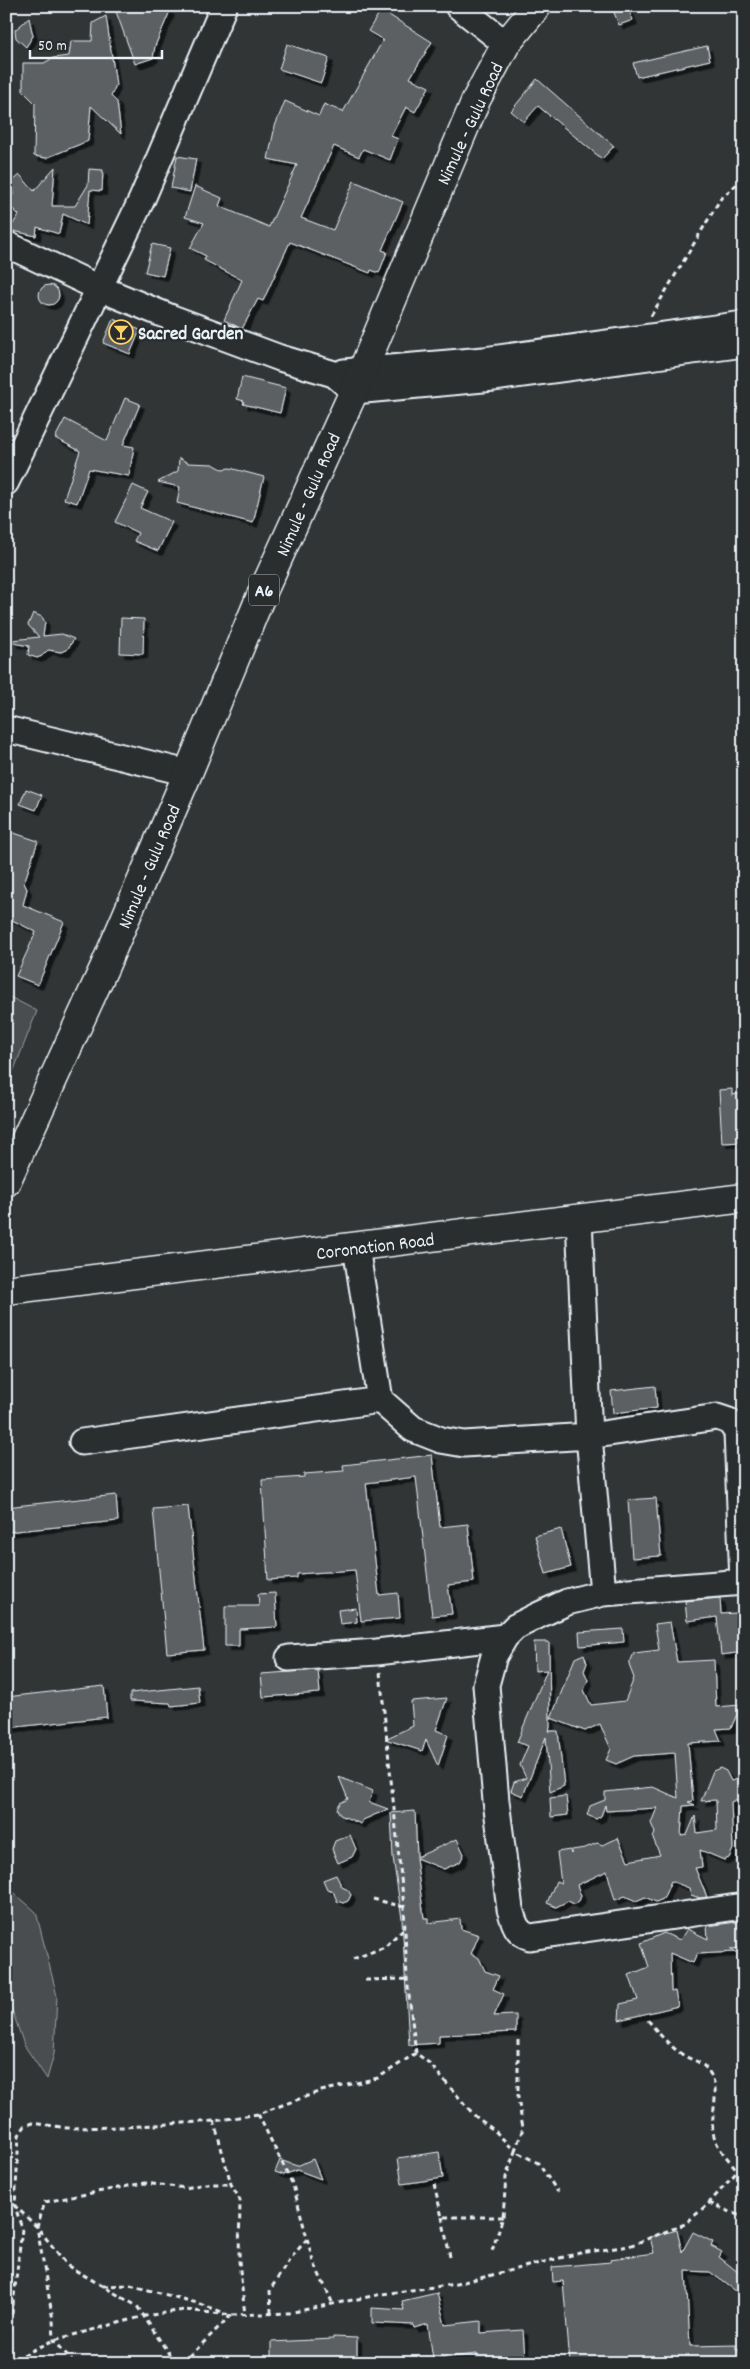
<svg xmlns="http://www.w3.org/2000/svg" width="750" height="2369" font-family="Dekko,sans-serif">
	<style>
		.green { fill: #494d4f; stroke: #989fa4 }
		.building { fill: #5c6063; stroke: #e8f1f8; filter: url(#shadow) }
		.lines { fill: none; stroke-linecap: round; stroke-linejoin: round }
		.minor-casing { stroke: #e8f1f8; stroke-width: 29 }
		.major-casing { stroke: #e8f1f8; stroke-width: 31 }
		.path { stroke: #e8f1f8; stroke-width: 3; stroke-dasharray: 5 4; stroke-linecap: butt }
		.minor { stroke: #2a2d2e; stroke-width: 25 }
		.major { stroke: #2a2d2e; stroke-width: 28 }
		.labels { text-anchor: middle; stroke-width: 4.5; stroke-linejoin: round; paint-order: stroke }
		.shield { fill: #2a2d2e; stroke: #afb6bb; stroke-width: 1 }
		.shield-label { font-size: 18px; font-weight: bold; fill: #e8f1f8 }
		.street-label { font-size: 19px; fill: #e8f1f8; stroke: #2a2d2e }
		.poi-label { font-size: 19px; font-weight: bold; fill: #e8f1f8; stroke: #2a2d2e; text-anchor: start }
	</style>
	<defs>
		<filter id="shadow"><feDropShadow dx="4.5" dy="4.5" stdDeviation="0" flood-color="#0009"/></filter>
	</defs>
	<rect width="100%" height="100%" fill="#323536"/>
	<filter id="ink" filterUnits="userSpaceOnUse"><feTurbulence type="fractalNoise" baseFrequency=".02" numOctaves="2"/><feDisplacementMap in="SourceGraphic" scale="10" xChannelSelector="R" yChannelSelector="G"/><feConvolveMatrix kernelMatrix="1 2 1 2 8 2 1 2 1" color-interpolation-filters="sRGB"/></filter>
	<g filter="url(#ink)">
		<path class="green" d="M6,995l31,16 -31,79z
			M10,1889l26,23 21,84 -3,58 -7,25 -23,-34 -18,-53v-98z"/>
		<path class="building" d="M114,6h45l11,5 -15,35 -2,12 -18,6z
			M624,6h3l6,14 -14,5 -6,-15z
			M381,10l51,32 -22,36 19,9 -14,25 -9,-5 -15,29 7,3 -8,21 -27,-11 -4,8 -25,-11 -33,72 32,12 21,-49 49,21 -21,48 5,2 -8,21 -8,-3 -1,3 -80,-31 -27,59 -5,-2 -16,30 -18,-9 18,-40 -38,-20 2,-4 -16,-8 14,-25 -19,-6 10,-31 27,12 -3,8 50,21 28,-62 -29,-6 7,-33 10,-25 34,15 5,-12 19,8 40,-72 -15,-9z
			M106,16l10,69 -5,11 6,6 4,32 -30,-28 -3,35 -42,17 -12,-2 1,-53 -12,-12v-28h21l9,-5 16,-2 2,-15h21l1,-18z
			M29,18l4,18 -7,11 -10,-9 -1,-8z
			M287,44l42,14 -8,25 -42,-14z
			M707,46l3,14 -73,17 -4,-14z
			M537,79l77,67 -12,13 -64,-53 -14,16 -13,-11z
			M177,156l19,3 -6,33 -19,-4z
			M55,167l-3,39h23l13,-21 1,-16 14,1 -1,21 -12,-1 -3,35 -24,-11 -4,20 -22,-7 -1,9 -27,-6 10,-15 -12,-12 7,-10 -1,-12 7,-6 14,16z
			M152,244l18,4 -7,28 -18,-4z
			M39 295a10 10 0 1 1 20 0a10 10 0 1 1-20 0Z
			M113,319l27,11 -10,24 -27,-11z
			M242,377l44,11 -6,25 -37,-9 1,-3 -7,-2z
			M125,398l15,6 -17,41 11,2 -5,29 -40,-7 -12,34 -13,-4 16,-48 -25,-13 10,-19 42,22z
			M179,458l9,5 25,1 9,5 8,-1 34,9 -11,46 -76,-20 3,-16 -22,-5 20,-11z
			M133,485l15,7 -8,16 32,14 -14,29 -24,-10 4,-8 -23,-11z
			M33,613l9,4 3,5 -2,14 19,-2 12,5 -7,11 -6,2 -13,-2 -6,6 -5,2 -9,-3 1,-9 -16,-3v-3l26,-3 -11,-12z
			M121,618l23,1 -1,35 -23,-1z
			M26,789l16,6 -6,15 -16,-6z
			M11,832l27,9 -14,42 3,6 -4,16 41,17 -26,63 -22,-9 20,-44 -30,-15v-71z
			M732,1089v6l12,-2v49l-22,1 -3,-53z
			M655,1386l2,22 -44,5 -2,-22z
			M432,1455l8,72 28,-3 6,58 -26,3 4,29 -20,2 -16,-139 -50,6 13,112 19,-2 2,25 -39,3 -6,-51 -58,4v4l-29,2 -6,-100 42,-3v-3l40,-3 -1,-6z
			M116,1495l2,26 -112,11v-25z
			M656,1498l5,58 -29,2 -4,-58z
			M188,1506l16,144 -37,3 -14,-144z
			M561,1529l10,38 -25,7 -11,-38z
			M275,1593l2,34 -38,2v17h-14v-40h34l-1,-12z
			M720,1598l1,16 15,-1v4l8,-1v36l-23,3 -4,-38 -30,4 -2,-20z
			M356,1608l1,14 -17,2 -2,-14z
			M670,1622l7,40 37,-2 2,47 25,-2 -10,23 -15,1 5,12 -33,2 5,58 -5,1 7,3 -12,1 -2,30 6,-1 8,-19 2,17 20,-3 -1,-30 -15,1 12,-30 7,-3 6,3 5,10 6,-2 7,17 -13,6 2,47 -4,9 -5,2 -24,-10 2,17 -7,1 12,29 -7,1 -9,-3 -2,-7 -18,-7 -8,18 -7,3 -11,-5 -9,4 -11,-5 -10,4 -8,-29 -30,14 4,11 -2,5 -5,3 -6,-3 -12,6 -9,-4 9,-22 5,2 -4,-31 13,-2 1,4 1,-4 13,-2 12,-5 6,2 15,-7 10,23 32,-6 -7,-17 2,-5 -4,-10 6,-15 -51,3 -1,-6 -4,11 -5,3 -9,-4 3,-9 15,-6v-8l48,-5 25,11 -3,-45 -41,3 -18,8 -10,-4 5,-11 -11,-25 -15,7 -34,-13 24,-60 9,-4 3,9 -3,8 4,9 -4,10 7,15 34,-4 9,-23 -5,-13 5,-12 25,-3 -4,-26z
			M623,1629l1,13 -44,4 -1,-14z
			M534,1642h15l1,85 -1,4h9l6,55 -14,6 -4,-55 -23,59 -12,-5 3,-9 12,-4 -6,-13 8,-19 -11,-4 30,-72 -12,1z
			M318,1670l2,23 -57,4 -2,-23z
			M104,1686l3,31 -100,11 -1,-31z
			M198,1686l2,17 -29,3 -1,-3 -40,-2v-8z
			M447,1698l-11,32 12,5 -10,31 -12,-26 -4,11 -37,-12 28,-13 -2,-25z
			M339,1777l34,14 -4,11 19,7 -25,11 -2,4 -21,-9 -3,-6 3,-6 8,-4z
			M566,1796l2,19 -17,2 -1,-19z
			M415,1811l2,46 40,-18 7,15 -4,8 -16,7 -28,-11 8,60h4v5l32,-4 1,10 18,6 -8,19 8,4 6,13 14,5 -6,13 11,5 -10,22 22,-1v17l-77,3v8l-30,2 -7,-126 -9,-62 -2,-44z
			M350,1835l6,14 -4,8 -14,6 -6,-14 3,-8z
			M336,1875l6,12 6,3 3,5 -3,6 -5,2 -6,-2 -4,-10 -6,-2 -4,-9z
			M744,1921v27l-14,1 6,3 -39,2 -4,9 -23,-10 1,39 4,-1 3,15 -59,14 1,-16 18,-4 -9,-25 20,-8 -8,-24 23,-10 16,7 7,-11 21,10 -1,-13z
			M439,2152l4,26 -41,6 -4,-26z
			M313,2159l8,20 -24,-9 -13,5 -9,-3 5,-12 17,6z
			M677,2230l5,22 11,-20 20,10 -2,4 11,6 -3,5 25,20v20l-34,-25 -24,-1 4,75 46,-1v4h4v14h-115v-5l-55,5 -7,-82 -10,1 -1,-15 59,-5 -1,-3 44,-6 -4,-16z
			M437,2293l8,32 36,-4v12l42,-3 2,29 -48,2v-7l-44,5 -5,-35 -14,4 -1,-3 -41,-2v-15l32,2 -2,-9z
			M333,2337l24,1v25h-86v-21l62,-3z"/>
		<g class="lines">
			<g class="minor-casing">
				<path id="minor" d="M458,6l48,38
					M6,244l93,44 73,30 108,40 54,16 20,17 140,-13 250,-34
					M344,372l140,-12 260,-36
					M6,482l136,-283 82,-193
					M6,729l182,44
					M579,1219l10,217 14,157
					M356,1247l24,153 33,29 28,11 23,4 125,-8 128,-19 12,4 8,11 6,150
					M82,1442l298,-42
					M744,1582l-141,11 -36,9 -28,13 -24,12 -10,10 -11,19 -8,29 10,116 14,108c4,13 6,24 20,28l214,-31
					M289,1658l88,-6 128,-15"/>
			</g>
			<g class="major-casing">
				<path id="major" d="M6,1182l98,-214 84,-195 72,-175 94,-207 122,-291 30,-56 31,-38
					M6,1290l738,-92"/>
			</g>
			<path class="path" d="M651,316l70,-118 23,-20
				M380,1672l24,235 3,72 9,74
				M373,1899l31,8
				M353,1959l32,-12 20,-20
				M365,1980l42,-1
				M648,2020c10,13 19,23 32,33 12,9 22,6 31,22 11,19 -4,45 4,64 4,11 15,22 23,32
				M518,2040v58l5,30 -8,23 23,12 20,29
				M258,2114l35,71 20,76 20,43
				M214,2121l17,63 9,16 -1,61 6,54
				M434,2184l8,33h61
				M6,2198l9,8 7,23 -13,109 1,23
				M709,2203l29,12h6
				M442,2217l8,40
				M103,2286l27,-1 67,18 28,10
				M271,2313l-1,-23 20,-31 17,-20
				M7,2363l47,-23 91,-24 39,-6 48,5 57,-2 93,-19 74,-10 124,-31 49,-7 56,-22 24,-21 35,-39
				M74,2363l-20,-23 -1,-20 -16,-93 8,-25 99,-19 42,5 18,-4h27
				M175,2363l-38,-57 -69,-40 -31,-39 -22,-21 4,-71 6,-9 8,-3 34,5 58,-1 89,-6 44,-7 63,-23 57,-13 38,-25 13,10 46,53 20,15 20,20 -9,26 -3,40 -12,37
				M183,2363l48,-48"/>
			<use href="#minor" class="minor"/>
			<use href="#major" class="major"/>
		</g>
	</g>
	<defs>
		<g id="bar-ring" transform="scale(1.25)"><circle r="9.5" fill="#2a2d2e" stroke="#ffd166" stroke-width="1.5"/><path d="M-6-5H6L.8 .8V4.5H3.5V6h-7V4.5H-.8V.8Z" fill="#ffd166"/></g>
	</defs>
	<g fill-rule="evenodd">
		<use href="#bar-ring" x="121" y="332"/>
	</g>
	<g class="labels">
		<rect class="shield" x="249" y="574.5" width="30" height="31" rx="4"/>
		<g class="shield-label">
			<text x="264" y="596">A6</text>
		</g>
		<g class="street-label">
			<text transform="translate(469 123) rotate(-65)" y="7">Nimule - Gulu Road</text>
			<text transform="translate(307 494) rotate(-66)" y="7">Nimule - Gulu Road</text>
			<text transform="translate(148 866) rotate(-67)" y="7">Nimule - Gulu Road</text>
			<text transform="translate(375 1245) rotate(-7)" y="7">Coronation Road</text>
		</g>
		<g class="poi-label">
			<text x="138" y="339">Sacred Garden</text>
		</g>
	</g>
	<rect width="750" height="2369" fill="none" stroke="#2a2d2e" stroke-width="25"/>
	<rect x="12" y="12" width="725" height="2344" fill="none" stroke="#e8f1f8" stroke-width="2" filter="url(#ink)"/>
	<path d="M30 50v8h132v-8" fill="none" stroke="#e8f1f8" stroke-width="2.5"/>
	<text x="38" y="50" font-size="15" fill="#e8f1f8" stroke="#2a2d2e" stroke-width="4" paint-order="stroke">50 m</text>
</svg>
